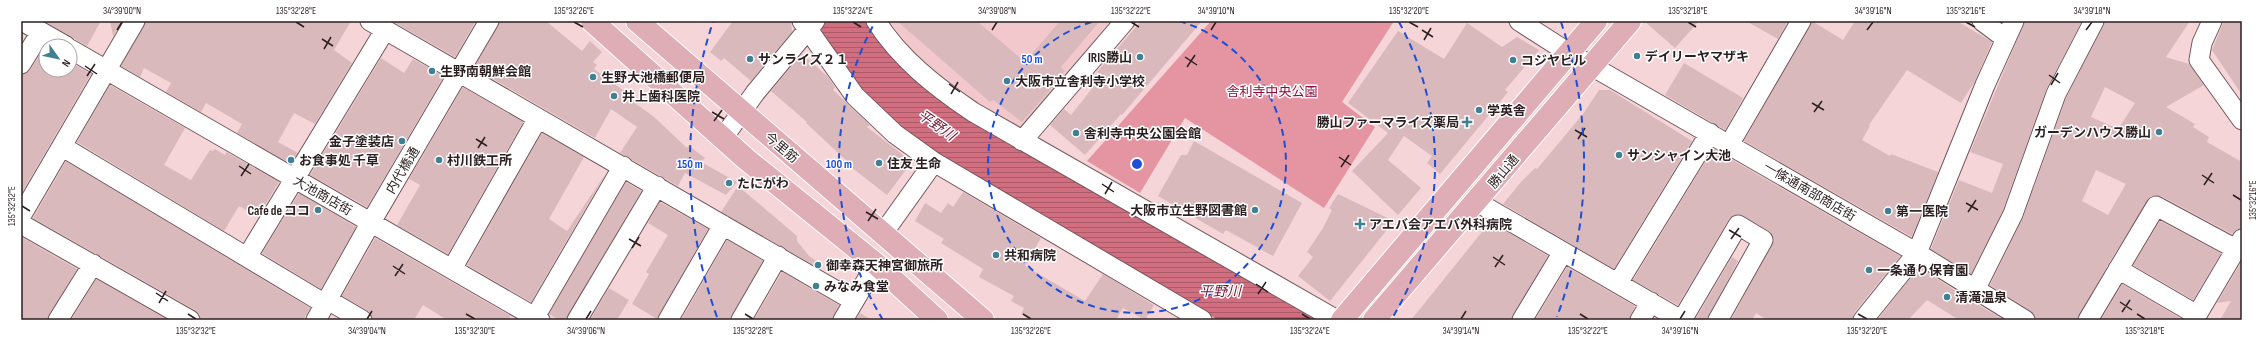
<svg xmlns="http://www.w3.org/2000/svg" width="2263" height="341" font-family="'Sofia Sans Condensed','Noto Sans JP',sans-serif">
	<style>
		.built { fill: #f2c8cd }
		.green { fill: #e594a1 }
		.water { fill: url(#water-rules) }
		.building { fill: #dab9bd; fill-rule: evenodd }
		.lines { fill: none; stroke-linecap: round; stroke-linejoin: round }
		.minor-casing { stroke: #73575b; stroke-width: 21 }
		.primary-casing { stroke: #fff; stroke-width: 24 }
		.minor { stroke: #fff; stroke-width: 19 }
		.primary { stroke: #deadb5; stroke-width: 22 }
		.ticks { fill: none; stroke: #2b1f21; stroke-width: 1.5 }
		.ring { fill: none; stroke: #1d4ed8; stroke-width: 2; stroke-dasharray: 7 5 }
		.poi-dot { fill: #3f8093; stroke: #fff; stroke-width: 1.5 }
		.labels { text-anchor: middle; stroke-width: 3; stroke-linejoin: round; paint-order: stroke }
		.poi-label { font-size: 13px; font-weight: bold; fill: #2b1f21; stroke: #fff; text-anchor: start }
		.park-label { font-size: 13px; fill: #8b0e38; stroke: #fff }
		.street-label { font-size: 13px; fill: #2b1f21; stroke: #fff }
		.water-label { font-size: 14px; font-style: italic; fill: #711630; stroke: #fff }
		.centre { fill: #1d4ed8; stroke: #fff; stroke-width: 2 }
		.ring-label { font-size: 12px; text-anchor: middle; font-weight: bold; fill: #1d4ed8; stroke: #fff; stroke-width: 3; stroke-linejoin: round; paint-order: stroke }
		.neatline { fill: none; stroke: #2b1f21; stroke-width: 1.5 }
		.ticks-label { font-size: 10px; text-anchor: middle; fill: #2b1f21 }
	</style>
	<defs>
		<pattern id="water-rules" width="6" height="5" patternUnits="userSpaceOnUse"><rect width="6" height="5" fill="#d16e80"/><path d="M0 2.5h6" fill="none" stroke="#aa5a68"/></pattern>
	</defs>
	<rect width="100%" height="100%" fill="#f6d5d9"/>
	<path class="built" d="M889,21h228l-95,108 -62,-37 -25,-21 -24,-22z"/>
	<path class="green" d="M1211,21h183l-52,81 33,25 -51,81 -139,-90 -45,75 -53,-32z"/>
	<path class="water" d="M812,21h54c22,34 48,60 80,84l377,215h-105l-288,-170 -57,-45z"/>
	<path class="building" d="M44,21h57l-14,25z
		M110,21h12l-9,15z
		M146,21h205l-17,29 18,13 -37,61 -21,-11 -16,29 20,11 -7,11 -54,-31 5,-9 -36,-21 -5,9 -35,-20 5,-9 -27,-15 -4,9 -19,-11z
		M392,21h84l-21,36z
		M500,21h46l36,30 8,-10 12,11 -9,10 4,3 -3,4 30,22 -2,3 31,22 34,32 2,-2 16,12 -4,4 36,20 -11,13 -41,-22 -7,13 -58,-33 17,-26 -26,-18 -16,29 -121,-70z
		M733,21h58l1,11 -41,49 -27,-23 -3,3 -11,-9z
		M897,21h80l48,41 35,-41h40l-39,46 4,4 -18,23 -25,28 -29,-22 -3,2z
		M1141,21h61l-80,94 -1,-1 -36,41 -35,-30 14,-16 7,6 31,-39 -5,-4z
		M1644,21h55l-24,27z
		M1746,21h42l-10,18z
		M1812,21l31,19 12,-19h102l35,21 -17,39 -14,22 -54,-33 -38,55 1,1 -8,14 28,16 1,-2 47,18 -26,65 -168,-96z
		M2025,21h57l-36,69 -43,120 -32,64 -40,-25 28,-69 33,13 11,-29 -33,-12z
		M2105,21h85l-24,36 23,7 15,21 -38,22 29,17 -2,3 16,10 -2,5 35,20v66l-6,2 -4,4 -71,-38h-10l-42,67 -32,57h-41l-5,-9 -41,-26 33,-67 43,-120zM2105,87l30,16 -17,26 -27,-12zM2096,170l30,14 -18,31 -26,-14z
		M2224,21h18v74l-30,-45z
		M1467,23l35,24 15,-10 22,13 -34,40 3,2 -68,82 -13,-11 5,-7 -28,-20 -16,24 33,28 -23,27 -46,-44 36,-38 -40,-30 50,-72 46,28z
		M42,51l4,2v17h24v-8l21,12 -70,120v-119l9,-5z
		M802,54l25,22 8,11 -2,3 37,35 -3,2 45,35 -25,33 -40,-31 1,-2 -42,-39 1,-1 -36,-31z
		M381,58l23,15 9,-14 31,17 -77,131 -57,-32z
		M1684,63l59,35 -18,32 -60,-35z
		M110,85l75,43 -21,37 2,1 25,14 19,-30 3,1 2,-2 10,6 1,-3 53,30 -21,35 -19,-11 -15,25 -147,-89z
		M463,87l60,35 -75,132 -51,-29 23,-40 -11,-6z
		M1599,90h11l82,51 -78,128 -111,-65 18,-22 14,-14 2,1 46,-55z
		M542,133l42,24 -35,62 18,12 39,-58 -75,129 -64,-37z
		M1194,141l108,62 -29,53 -47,-26 -3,4 -65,-38 23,-41h6z
		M1713,149l187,107 -46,57 -2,7h-85l-11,-7 -4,7h-21l43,-80 -5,-9 -30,-17 -10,5 -51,86 -45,-25z
		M66,161l244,147 -7,12h-102l-6,-10 -162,-92z
		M626,182l15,9 -75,129h-7l-10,-6z
		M738,186l59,50v5l12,15 14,9 -3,4 -99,-57z
		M963,192l78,46 -16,28 60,35 18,-27 51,31 -9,15 -22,-12 -7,12h-85l-10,-6 3,-6 -13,-7 3,-5 -35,-19 4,-8 -42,-26 3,-4 -29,-18 10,-18 16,10 7,-10 5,4z
		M299,193l57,34 -35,62 -59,-36z
		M1338,194l56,27 -64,80 -32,-25 15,-19 -6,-5 16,-24 9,-18 -3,-2z
		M660,202l48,27 -51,90 -25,-15 17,-30 -3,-2 22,-37 -20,-12z
		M2160,221l61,32 -28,47 -60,-35z
		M1490,222l58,34 -37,64h-100z
		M21,237l56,32 -30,51h-26z
		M375,238l136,78 -3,4h-61l-24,-15 -9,15h-40l-6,-9 -26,-15z
		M727,240l36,21 -33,59h-49z
		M1732,257l6,4 -31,59h-12z
		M2242,261v59h-22l11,-19 -14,2z
		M1567,267l68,39 -6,14h-94z
		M1919,267l51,33 34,20h-45l-32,-20 -19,20h-26l-3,-2z
		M782,272l57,33 -7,15h-78z
		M96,279l72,41h-97z
		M2122,284l58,34 -1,2h-78z
		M609,288l20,12 -12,20h-27z
		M860,313l12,7h-16z"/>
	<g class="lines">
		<g class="minor-casing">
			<path id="minor" d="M22,21l44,25
				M370,21l484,280
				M802,21l53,75 40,38 39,28 268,158
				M876,21c24,38 60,66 97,91l364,208
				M1519,21l50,32 348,200 108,67
				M1982,21l24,18
				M2212,21l-10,22 -3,17 43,60
				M70,49l470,271
				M21,64l20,-32
				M723,138l32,-45 60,-72
				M1022,141l103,-120
				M1729,145l72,-124
				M63,147l262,157
				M1477,202l204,118
				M21,216l114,-195
				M21,224l169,96
				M884,232l50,-70
				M247,257l138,-227
				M452,269l86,-151
				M2118,269l79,46
				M1618,283l92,-150
				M1975,290l38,-76 43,-120 38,-73
				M328,300l34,20
				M535,317l88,-151
				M58,320l35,-56
				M316,320l55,-98 118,-201
				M577,320l80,-134
				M668,320l55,-95
				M741,320l37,-64
				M843,320l33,-56
				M1522,320l41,-68
				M1640,320l11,-18
				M1682,320l56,-95 25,15 -45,80
				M1863,320l54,-67 68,-168 29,-64
				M2088,320l68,-114 80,43
				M2194,320l48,-81"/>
		</g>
		<g class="primary-casing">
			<path id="primary" d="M592,21l154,138 130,105 61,56
				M637,21l346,299
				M1342,320l254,-299
				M1374,320l256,-299"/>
		</g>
		<use href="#minor" class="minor"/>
		<use href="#primary" class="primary"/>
	</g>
	<path class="ticks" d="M296,22l8,5M574,22l9,5M853,22l8,5M1131,22l8,5M1409,22l9,5M1688,22l8,5M1966,22l9,5M117,30l5,-8M992,30l5,-8M1211,30l5,-8M1422,30l11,7M1867,30l6,-8M2086,30l6,-8M322,39l11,7M1424,40l7,-12M324,49l7,-12M1185,57l12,8M85,66l12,8M1187,67l8,-12M2049,75l11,8M87,76l8,-12M949,84l11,8M2051,85l7,-12M951,94l7,-12M1812,103l12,7M712,112l12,7M1814,112l8,-11M714,121l8,-11M1575,130l12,7M476,139l11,7M1578,139l7,-11M478,148l7,-11M1339,157l12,8M239,166l12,8M1341,167l8,-12M2202,175l12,8M241,176l8,-12M1102,184l12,8M2204,185l8,-12M1105,194l7,-12M2233,195l8,5M1966,203l12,7M22,206l8,5M866,212l12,7M1968,212l8,-12M868,221l8,-12M1729,230l12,7M629,239l12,7M1731,239l8,-11M632,248l7,-11M1493,257l12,8M393,266l12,8M1495,267l8,-12M395,276l8,-12M1256,284l12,8M156,293l12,8M1258,294l8,-12M2120,302l12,8M159,303l7,-12M2122,312l8,-12M188,314l8,5M466,314l9,5M745,314l8,5M1023,314l8,5M1302,314l8,5M1580,314l8,5M1858,314l9,5M2137,314l8,5M367,319l5,-8M586,319l5,-8M1461,319l5,-8M1680,319l5,-8"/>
	<g class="ring">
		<path d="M1179 21A149 149 0 1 1 1095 21"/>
		<path d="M883 320A298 298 0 0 1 875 22M1399 22A298 298 0 0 1 1391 320"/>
		<path d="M717 317A447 447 0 0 1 713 22M1561 22A447 447 0 0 1 1557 317"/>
	</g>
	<g class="poi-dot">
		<circle cx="1637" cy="56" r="4"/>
		<circle cx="1140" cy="57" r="4"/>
		<circle cx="750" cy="59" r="4"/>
		<circle cx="1513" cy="60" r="4"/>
		<circle cx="432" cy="71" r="4"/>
		<circle cx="593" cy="77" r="4"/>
		<circle cx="1007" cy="81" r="4"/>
		<circle cx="614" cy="96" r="4"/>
		<circle cx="1479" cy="110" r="4"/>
		<path d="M1465 116h4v4h4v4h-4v4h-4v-4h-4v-4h4z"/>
		<circle cx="2159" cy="132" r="4"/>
		<circle cx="1076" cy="133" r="4"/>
		<circle cx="402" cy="141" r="4"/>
		<circle cx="1619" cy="155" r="4"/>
		<circle cx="291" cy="160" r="4"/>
		<circle cx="439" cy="160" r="4"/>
		<circle cx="879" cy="163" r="4"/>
		<circle cx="729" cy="183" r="4"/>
		<circle cx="318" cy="210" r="4"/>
		<circle cx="1255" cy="210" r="4"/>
		<circle cx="1888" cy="211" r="4"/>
		<path d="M1358 218h4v4h4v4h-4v4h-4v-4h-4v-4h4z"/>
		<circle cx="996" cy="255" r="4"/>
		<circle cx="818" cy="265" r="4"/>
		<circle cx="1869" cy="270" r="4"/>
		<circle cx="816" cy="286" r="4"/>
		<circle cx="1947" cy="297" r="4"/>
	</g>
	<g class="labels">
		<g class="poi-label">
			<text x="1645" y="61">デイリーヤマザキ</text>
			<text x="1132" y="62" text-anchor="end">IRIS勝山</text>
			<text x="758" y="64">サンライズ２１</text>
			<text x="1521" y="65">コジヤビル</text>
			<text x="440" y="76">生野南朝鮮会館</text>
			<text x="601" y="82">生野大池橋郵便局</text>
			<text x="1015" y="86">大阪市立舎利寺小学校</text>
			<text x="622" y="101">井上歯科医院</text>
			<text x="1487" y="115">学英舎</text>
			<text x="1459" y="127" text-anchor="end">勝山ファーマライズ薬局</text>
			<text x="2151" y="137" text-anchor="end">ガーデンハウス勝山</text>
			<text x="1084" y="138">舎利寺中央公園会館</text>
			<text x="394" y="146" text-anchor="end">金子塗装店</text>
			<text x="1627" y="160">サンシャイン大池</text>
			<text x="299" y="165">お食事処 千草</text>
			<text x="447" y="165">村川鉄工所</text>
			<text x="887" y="168">住友 生命</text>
			<text x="737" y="188">たにがわ</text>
			<text x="310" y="215" text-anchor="end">Cafe de ココ</text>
			<text x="1247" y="215" text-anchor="end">大阪市立生野図書館</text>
			<text x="1896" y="216">第一医院</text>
			<text x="1369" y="229">アエバ会アエバ外科病院</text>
			<text x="1004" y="260">共和病院</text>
			<text x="826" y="270">御幸森天神宮御旅所</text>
			<text x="1877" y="275">一条通り保育園</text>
			<text x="824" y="291">みなみ食堂</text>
			<text x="1955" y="302">清滝温泉</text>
		</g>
		<g class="park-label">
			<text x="1272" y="96">舎利寺中央公園</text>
		</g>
		<g class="street-label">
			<text transform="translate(782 147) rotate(40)" y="5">今里筋</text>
			<text transform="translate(402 170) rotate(-59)" y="5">内代橋通</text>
			<text transform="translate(1503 171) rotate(-50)" y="5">勝山通</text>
			<text transform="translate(1810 191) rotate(30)" y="5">一條通南部商店街</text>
			<text transform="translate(323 195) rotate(30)" y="5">大池商店街</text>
		</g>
		<g class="water-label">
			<text transform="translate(937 125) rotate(35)" y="5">平野川</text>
			<text x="1220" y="296">平野川</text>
		</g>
	</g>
	<circle cx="1137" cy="164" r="6" class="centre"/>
	<g class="ring-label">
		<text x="1032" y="63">50 m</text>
		<text x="839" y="168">100 m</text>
		<text x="690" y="168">150 m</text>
	</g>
	<rect width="2263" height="341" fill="none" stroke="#ffffff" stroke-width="44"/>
	<g transform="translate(58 58) rotate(123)"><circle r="19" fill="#ffffff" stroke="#aaa5a6"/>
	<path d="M0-3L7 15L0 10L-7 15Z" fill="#3f8093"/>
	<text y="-6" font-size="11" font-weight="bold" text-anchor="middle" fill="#2b1f21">N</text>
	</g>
	<rect x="22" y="22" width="2219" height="297" class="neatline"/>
	<g class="ticks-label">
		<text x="122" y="14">34°39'00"N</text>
		<text x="296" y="14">135°32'28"E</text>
		<text x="574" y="14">135°32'26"E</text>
		<text x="853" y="14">135°32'24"E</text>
		<text x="997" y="14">34°39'08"N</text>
		<text x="1131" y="14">135°32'22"E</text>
		<text x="1216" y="14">34°39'10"N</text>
		<text x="1409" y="14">135°32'20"E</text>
		<text x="1688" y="14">135°32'18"E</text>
		<text x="1873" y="14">34°39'16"N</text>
		<text x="1966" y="14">135°32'16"E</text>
		<text x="2092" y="14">34°39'18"N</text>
		<text transform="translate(2252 200) rotate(-90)" y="4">135°32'16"E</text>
		<text transform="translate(11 206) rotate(-90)" y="4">135°32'32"E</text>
		<text x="196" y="334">135°32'32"E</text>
		<text x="367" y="334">34°39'04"N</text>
		<text x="475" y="334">135°32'30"E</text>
		<text x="586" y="334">34°39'06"N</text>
		<text x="753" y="334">135°32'28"E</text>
		<text x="1031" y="334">135°32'26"E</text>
		<text x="1310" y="334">135°32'24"E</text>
		<text x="1461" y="334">34°39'14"N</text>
		<text x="1588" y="334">135°32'22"E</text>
		<text x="1680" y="334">34°39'16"N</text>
		<text x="1867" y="334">135°32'20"E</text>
		<text x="2145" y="334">135°32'18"E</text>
	</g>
</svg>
